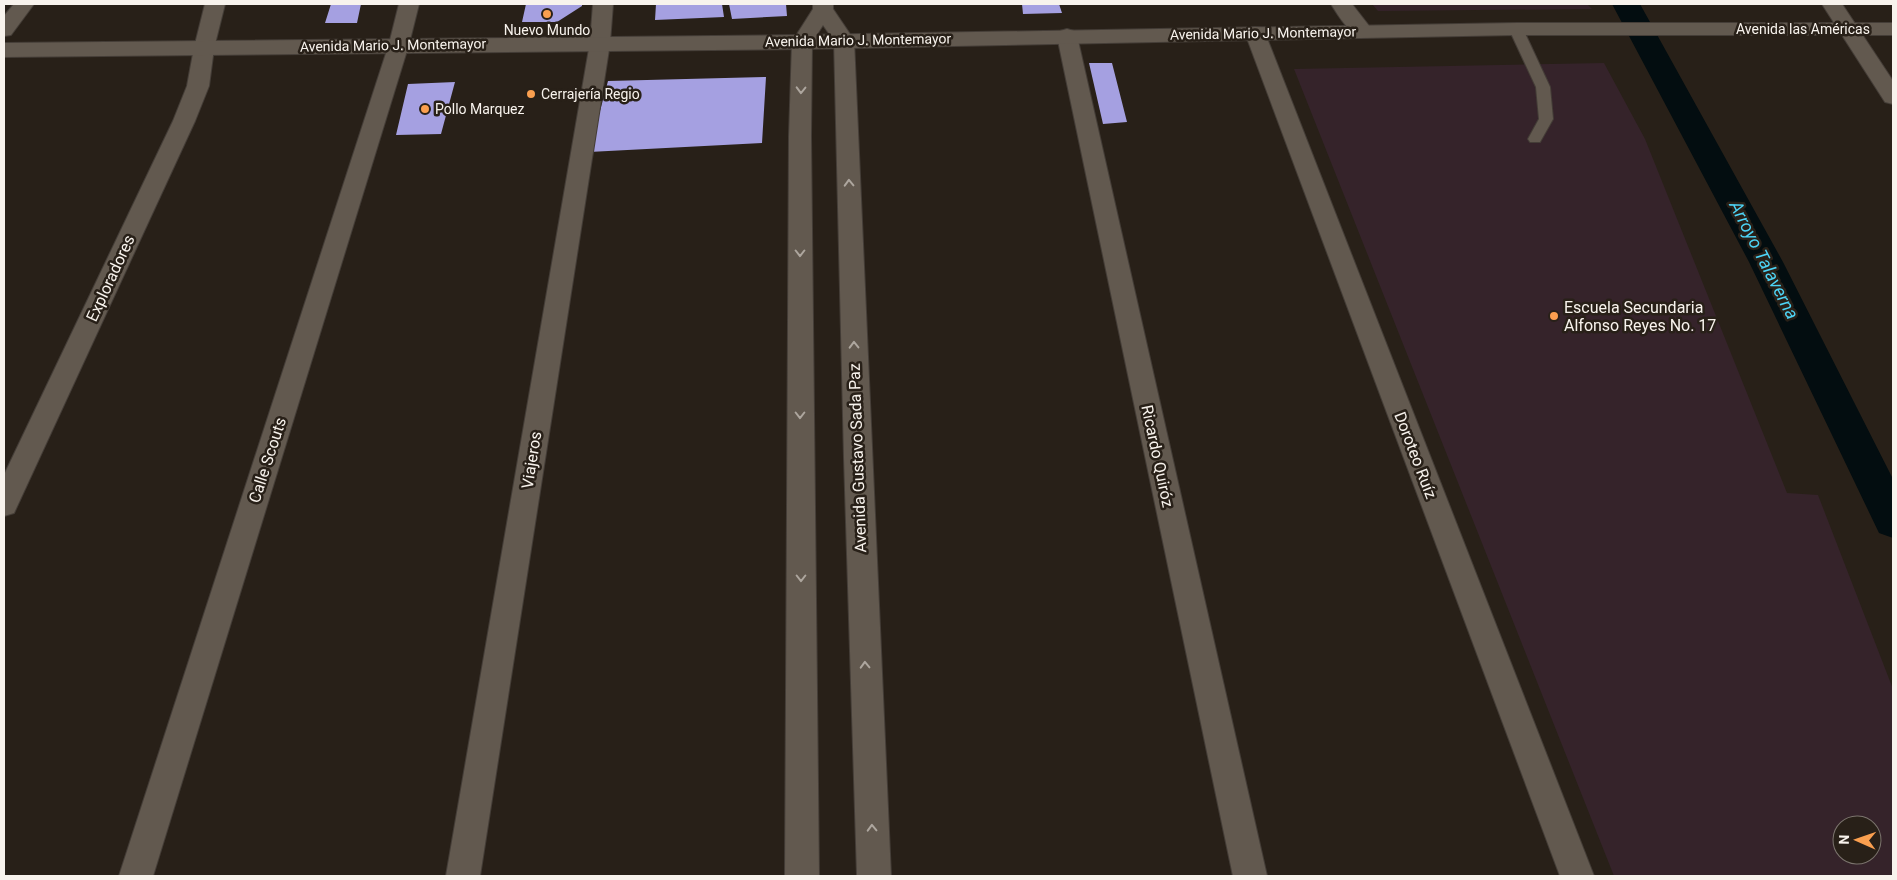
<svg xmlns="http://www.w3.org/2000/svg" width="1897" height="880" font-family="Roboto,sans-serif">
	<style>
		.education { fill: #35232a; fill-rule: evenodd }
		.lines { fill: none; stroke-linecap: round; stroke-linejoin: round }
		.canal { fill: #030d10; fill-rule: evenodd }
		.building { fill: #a5a0e1 }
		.service-casing { stroke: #443d37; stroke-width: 2 }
		.minor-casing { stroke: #443d37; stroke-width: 2 }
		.tertiary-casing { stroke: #443d37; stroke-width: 2 }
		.secondary-casing { stroke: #443d37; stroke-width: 2 }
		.service { fill: #62594f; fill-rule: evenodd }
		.minor { fill: #62594f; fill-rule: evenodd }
		.tertiary { fill: #62594f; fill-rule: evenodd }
		.secondary { fill: #62594f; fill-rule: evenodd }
		.oneway { stroke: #ada69e }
		.poi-dot { fill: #fa9f4f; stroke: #282018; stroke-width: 2 }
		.labels { text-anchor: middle; stroke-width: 5; stroke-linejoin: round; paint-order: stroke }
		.far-street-label { font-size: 14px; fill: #f8f3ed; stroke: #282018 }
		.far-poi-label { font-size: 14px; fill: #f8f3ed; stroke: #282018; text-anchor: start }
		.street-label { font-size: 16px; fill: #f8f3ed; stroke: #282018 }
		.poi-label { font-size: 16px; fill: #f8f3ed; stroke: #282018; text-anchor: start }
		.water-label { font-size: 18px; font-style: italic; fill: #4dd4f6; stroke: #282018 }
	</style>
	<rect width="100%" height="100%" fill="#282018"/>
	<path class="education" d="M1372,4h215l5,5 -214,2z
		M1604,63l41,76 142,354 31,2 75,194v187h-279l-320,-807zM1842,825h30v30h-30z"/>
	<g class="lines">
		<path class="canal" d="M1612,4h28l143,258 110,217v59l-14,-5 -130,-271z"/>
	</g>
	<path class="building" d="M331,4h30l-4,19h-32z
		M526,4h56v2l-25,16h-35z
		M656,4h66l2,13 -69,3z
		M729,4h57l1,12 -55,3z
		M1022,4h37l3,9 -39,1z
		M1089,63h23l15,59 -24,2z
		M766,77l-4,66 -173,9 19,-71z
		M455,82l-14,52 -45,1 12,-51z"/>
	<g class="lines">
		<g class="service-casing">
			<path id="service" d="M1516,25l7,4 27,58 3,32 -13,23h-10l-2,-3 11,-20 -3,-32 -27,-58z"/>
		</g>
		<g class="minor-casing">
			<path id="minor" d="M14,4h20l-23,31 -7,1v-20z
				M205,4h20l-11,44 -5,38 -14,35 -181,392 -10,3v-41l169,-354 14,-35 7,-38z
				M399,4h20l-10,40 -256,832h-34l270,-832z
				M593,4h20l-3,39 -130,833h-34l144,-833z
				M813,4h20v5l21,31 -3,5 -7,2 -7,-2 -14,-20 -14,22 -7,2 -7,-2 -3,-5 21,-33z
				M1331,4h21l21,27 -3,5c-18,4 -30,-18 -39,-32z
				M1822,4h20l51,77v23l-8,-2z
				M1255,27l7,1 3,5 329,843h-34l-315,-843 3,-5z
				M1067,29l7,2 3,5 190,840h-34l-176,-840 3,-5z"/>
		</g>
		<g class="tertiary-casing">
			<path id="tertiary" d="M844,33l7,2 3,5 37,836h-34l-13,-418 -10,-418 3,-5z
				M802,35l7,2 3,5 -1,94 8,740h-34l4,-740 3,-94 3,-5z"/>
		</g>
		<g class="secondary-casing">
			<path id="secondary" d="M1516,23h377v12h-377l-714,14 -798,8v-14l798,-8z"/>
		</g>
		<use href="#service" class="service"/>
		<use href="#minor" class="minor"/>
		<use href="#tertiary" class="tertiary"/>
		<use href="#secondary" class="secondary"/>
	</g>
	<defs><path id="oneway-chevron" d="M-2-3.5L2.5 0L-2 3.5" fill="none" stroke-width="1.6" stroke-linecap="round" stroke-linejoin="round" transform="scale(1.25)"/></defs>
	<g class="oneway">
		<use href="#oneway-chevron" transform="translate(801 90) rotate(91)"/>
		<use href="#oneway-chevron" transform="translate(849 183) rotate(-92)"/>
		<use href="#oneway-chevron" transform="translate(800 253) rotate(90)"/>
		<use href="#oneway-chevron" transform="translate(854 345) rotate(-91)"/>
		<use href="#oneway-chevron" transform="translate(800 415) rotate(90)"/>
		<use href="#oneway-chevron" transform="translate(801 578) rotate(90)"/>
		<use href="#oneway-chevron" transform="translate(865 665) rotate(-92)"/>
		<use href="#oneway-chevron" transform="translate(872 828) rotate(-92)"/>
	</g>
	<g class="poi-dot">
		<circle cx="547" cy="14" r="5"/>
		<circle cx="531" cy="94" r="5"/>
		<circle cx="425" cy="109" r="5"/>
		<circle cx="1554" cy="316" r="5"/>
	</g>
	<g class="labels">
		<g class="far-street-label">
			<text x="1803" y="34">Avenida las Américas</text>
			<text transform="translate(1263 33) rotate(-1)" y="5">Avenida Mario J. Montemayor</text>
			<text transform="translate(858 40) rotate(-1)" y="5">Avenida Mario J. Montemayor</text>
			<text transform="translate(393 45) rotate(-1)" y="5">Avenida Mario J. Montemayor</text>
		</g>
		<g class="far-poi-label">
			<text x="547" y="35" text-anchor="middle">Nuevo Mundo</text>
			<text x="541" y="99">Cerrajería Regio</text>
			<text x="435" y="114">Pollo Marquez</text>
		</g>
		<g class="street-label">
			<text transform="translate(110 278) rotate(-65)" y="6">Exploradores</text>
			<text transform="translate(1416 455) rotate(69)" y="6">Doroteo Ruíz</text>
			<text transform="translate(1158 456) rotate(78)" y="6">Ricardo Quiróz</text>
			<text transform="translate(857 458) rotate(-92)" y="6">Avenida Gustavo Sada Paz</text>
			<text transform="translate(267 460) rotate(-72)" y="6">Calle Scouts</text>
			<text transform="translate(531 460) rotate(-81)" y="6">Viajeros</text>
		</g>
		<g class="poi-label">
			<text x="1564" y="313">Escuela Secundaria<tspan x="1564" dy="18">Alfonso Reyes No. 17</tspan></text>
		</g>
		<g class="water-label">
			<text transform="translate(1764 260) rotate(63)" y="6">Arroyo Talaverna</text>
		</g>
	</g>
	<rect width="1897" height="880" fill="none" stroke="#f8f3ed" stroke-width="10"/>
	<g transform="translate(1857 840) rotate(272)"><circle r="24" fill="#282018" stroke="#7b746d"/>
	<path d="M0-4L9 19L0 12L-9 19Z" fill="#fa9f4f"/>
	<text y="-8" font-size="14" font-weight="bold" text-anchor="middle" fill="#f8f3ed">N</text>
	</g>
</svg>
